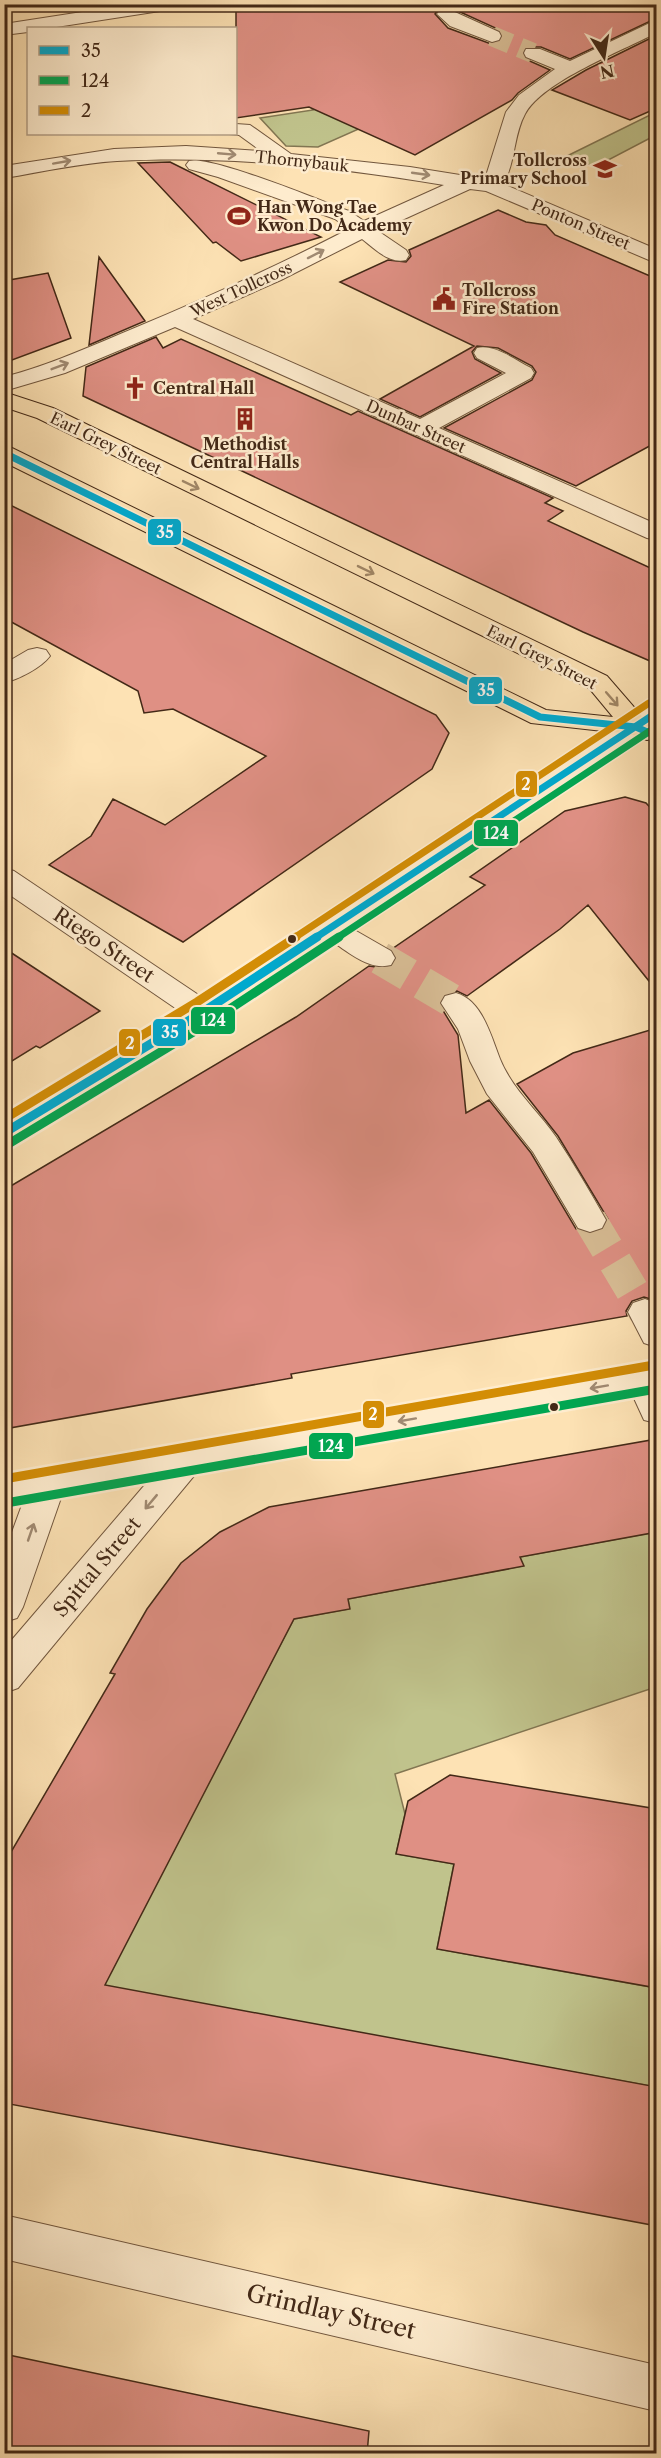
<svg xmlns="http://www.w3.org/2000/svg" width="661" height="2458" font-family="'Libre Caslon Text',serif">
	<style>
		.green { fill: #c0c38c; stroke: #827652; stroke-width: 1.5 }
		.building { fill: #df9084; stroke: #432917; stroke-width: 1.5; fill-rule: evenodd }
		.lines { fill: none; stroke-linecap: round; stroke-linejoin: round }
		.minor-tunnel-far1 { stroke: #d8bd95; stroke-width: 20; stroke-dasharray: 20 10; stroke-linecap: butt }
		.minor-tunnel { stroke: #d8bd95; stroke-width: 33; stroke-dasharray: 33 16; stroke-linecap: butt }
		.minor-casing { stroke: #72573e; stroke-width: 2 }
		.major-casing { stroke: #432917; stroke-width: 2 }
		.minor { fill: #feecce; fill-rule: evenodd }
		.major { fill: #fde2b4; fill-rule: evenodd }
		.bus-1-far1-casing { stroke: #feecce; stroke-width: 10 }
		.bus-1-casing { stroke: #feecce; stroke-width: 14 }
		.bus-2-far1-casing { stroke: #feecce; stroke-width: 10 }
		.bus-2-casing { stroke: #feecce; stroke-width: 14 }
		.bus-3-far1-casing { stroke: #feecce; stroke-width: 10 }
		.bus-3-casing { stroke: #feecce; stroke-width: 14 }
		.bus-1-far1 { stroke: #00a9ce; stroke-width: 7 }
		.bus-1 { stroke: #00a9ce; stroke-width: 9 }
		.bus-2-far1 { stroke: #00a651; stroke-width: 7 }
		.bus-2 { stroke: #00a651; stroke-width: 9 }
		.bus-3-far1 { stroke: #d38d05; stroke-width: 7 }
		.bus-3 { stroke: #d38d05; stroke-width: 9 }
		.oneway { stroke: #a08a72 }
		.oneway2 { stroke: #a08666 }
		.bus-dot { fill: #432917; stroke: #feecce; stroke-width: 2 }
		.labels { text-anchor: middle; stroke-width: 5; stroke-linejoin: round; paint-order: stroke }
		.far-poi-label { font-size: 16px; font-weight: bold; fill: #432917; stroke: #feecce; text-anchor: start }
		.far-street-label { font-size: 16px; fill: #432917; stroke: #feecce }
		.street-label { font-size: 20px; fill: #432917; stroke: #feecce }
		.near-street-label { font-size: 24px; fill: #432917; stroke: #feecce }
		.line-badge { stroke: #feecce; stroke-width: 2 }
		.badge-label { font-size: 16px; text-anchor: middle; font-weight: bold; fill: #fff }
	</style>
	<rect width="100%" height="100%" fill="#fde2b4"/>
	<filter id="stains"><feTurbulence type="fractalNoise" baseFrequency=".00333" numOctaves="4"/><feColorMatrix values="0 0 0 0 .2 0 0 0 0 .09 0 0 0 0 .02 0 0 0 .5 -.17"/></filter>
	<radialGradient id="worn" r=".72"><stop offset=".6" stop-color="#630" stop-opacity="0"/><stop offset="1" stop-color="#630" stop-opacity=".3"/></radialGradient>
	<path class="green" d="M287,34l171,51 -140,62 -32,-1 -26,-28 53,-8 -4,-5 10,-33 -83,13v-43z
		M650,115l6,2v18l-61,32 -28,-11z
		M656,1532v155l-261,87 10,40 -9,40 58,10 -17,85 219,39v99l-397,-72 -155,-13 -10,-32 94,-149 106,-202 55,-10 -1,-10 175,-33 -3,-9z"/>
	<path class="building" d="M236,4h421v14l-87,41 -29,-12h-15l-4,5 3,7 25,11 -32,23 -6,7 -97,55 -106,-48 -73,11zM447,6l53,24 3,5 -2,6 -10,3 -43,-16 -13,-14 4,-6z
		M657,35v73l-27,12 -78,-30 34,-20z
		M170,162l151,75 -80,24 -25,-19 -3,1 -75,-80z
		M498,210l28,12 20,3 9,10 102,44v163l-81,44 -132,-58 88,-48 4,-8 -4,-6 -34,-18 -21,-2 -5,6 3,7 26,14 -81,44 -40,-18 94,-53 -134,-64 48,-22 18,2 5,-6 -2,-6z
		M99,257l46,64 -56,24z
		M48,273l23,65 -67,25v-82z
		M156,337l7,11 18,-9 170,76 7,-4 195,87 -8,5 18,8 -15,10 109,50v93l-74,-32 -500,-236 3,-29z
		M4,502l432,213 13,18 -17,36 -249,173 -134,-77 42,-29 22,-37 52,26 101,-69 -93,-47 -29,4 -6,-22 -134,-73z
		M625,797l21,6 11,12v176l-69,-86 -28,24 -93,67 -10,-5 -13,3 -5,10 19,31 8,78 23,-13 42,53 45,76 13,5 14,-4 5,-11 -50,-83 -41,-52 56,-31 84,-25v273l-13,-4 -12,4 -6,10 1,5 -336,58 1,4 -288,51v-239l292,-173 73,-51 14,2 10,-2 4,-9 -5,-8 93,-64 -15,-8 95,-66z
		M4,948l96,63 -60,37 -4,-2 -32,20z
		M657,1439v93l-137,25 4,9 -176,33 2,10 -56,10 -189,366 552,102v139l-653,-123v-239l111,-190 -5,-1 37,-64 34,-46 39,-31 49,-25z
		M450,1775l207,34v179l-220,-39 17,-85 -58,-10 12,-53z
		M4,2354l365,77 -2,23h-363z"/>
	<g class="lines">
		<path class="minor-tunnel-far1" d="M492,36l41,17"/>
		<path class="minor-tunnel" d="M380,958l76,45
			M590,1220l55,92"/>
		<g class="minor-casing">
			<path id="minor" d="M134,4h48l-9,5 -123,19h-22v4l-24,3v-11z
				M446,8l53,24 2,4 -2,4 -7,2 -42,-16 -13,-12 3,-4z
				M656,20v13c-34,18 -113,48 -131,81 -12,22 -9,48 -22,70l153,65v14l-170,-72 -16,-2 -92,42 28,19 3,5 -3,5c-17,4 -31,-11 -44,-21l-81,41 -88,39 227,100 86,-46 -29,-15 -3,-5 3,-5c18,-4 38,12 54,20l3,5 -3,5 -92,50 217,96v16l-9,-2 -472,-211 -110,46 -61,18v-14c46,-12 90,-32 133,-50 72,-30 142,-62 212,-98l-14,-10 -117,-42 -29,-8 -3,-4 3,-4c22,-6 132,40 160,50l15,10 80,-36c-107,-18 -218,-30 -327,-24 -37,2 -75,11 -113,17v-12l110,-17 72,-3 75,5 -22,-16 -10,-1h7v-10l14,1 41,29 119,13 75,12 21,-67 13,-17 36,-26 -29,-12 -2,-4 2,-4h14l30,12z
				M37,648l9,2 4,6c-9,12 -31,23 -46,27v-19l24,-14z
				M656,705v20l-305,203 40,23 4,7 -4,7c-22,6 -42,-13 -60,-24l-117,78 -199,122 -11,3v-26l177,-106 -177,-121v-23l10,3 189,127 444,-291z
				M456,993c26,7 35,43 44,66 12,30 38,52 56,78 18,27 34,55 50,83l-4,8 -12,4 -12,-4 -45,-76 -46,-58 -17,-33 -12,-32 -17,-26 4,-7z
				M645,1299l11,4v44l-12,-4 -16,-31 5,-9z
				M656,1364v59l-12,-3 -12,-26 -434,77 -180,217 -14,5v-44l145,-169 -87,15 -39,112 -6,11 -13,4v-68l19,-52 -19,3v-28z
				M4,2215l652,150v46l-652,-152z"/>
		</g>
		<g class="major-casing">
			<path id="major" d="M4,392l49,16 554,268 39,45 10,5v12l-9,2 -17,-6 -99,-11 -527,-261v-16l8,2 534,262 67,7 -24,-29 -552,-270 -33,-11z"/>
		</g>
		<use href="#minor" class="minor"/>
		<use href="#major" class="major"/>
		<g class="bus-1-far1-casing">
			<path id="bus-1-far1" d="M4,453l536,264 96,10 20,9
				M315,938l341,-225"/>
		</g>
		<g class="bus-1-casing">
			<path id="bus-1" d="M4,1133l199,-121 114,-75"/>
		</g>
		<g class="bus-2-far1-casing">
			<path id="bus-2-far1" d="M337,938l319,-211"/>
		</g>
		<g class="bus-2-casing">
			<path id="bus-2" d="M10,1143l200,-121 129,-85
				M6,1503l650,-114"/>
		</g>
		<g class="bus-3-far1-casing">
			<path id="bus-3-far1" d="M294,938l355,-235"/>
		</g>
		<g class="bus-3-casing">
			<path id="bus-3" d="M4,1119l193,-117 99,-65
				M4,1479l650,-114"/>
		</g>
		<use href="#bus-1-far1" class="bus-1-far1"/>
		<use href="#bus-1" class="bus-1"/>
		<use href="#bus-2-far1" class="bus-2-far1"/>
		<use href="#bus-2" class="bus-2"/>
		<use href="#bus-3-far1" class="bus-3-far1"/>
		<use href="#bus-3" class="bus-3"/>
	</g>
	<defs><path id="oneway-shaft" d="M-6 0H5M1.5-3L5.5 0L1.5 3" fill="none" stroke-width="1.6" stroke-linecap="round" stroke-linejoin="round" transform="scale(1.5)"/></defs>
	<g class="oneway">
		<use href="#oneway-shaft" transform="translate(227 154) rotate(5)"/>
		<use href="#oneway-shaft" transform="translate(62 162) rotate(-10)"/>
		<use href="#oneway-shaft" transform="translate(421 174) rotate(8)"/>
		<use href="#oneway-shaft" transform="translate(316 254) rotate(-27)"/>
		<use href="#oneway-shaft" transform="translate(60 366) rotate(-21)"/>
		<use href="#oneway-shaft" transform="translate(599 1387) rotate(170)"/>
		<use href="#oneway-shaft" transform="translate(407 1420) rotate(170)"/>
		<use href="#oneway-shaft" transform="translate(151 1502) rotate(130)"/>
		<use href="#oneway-shaft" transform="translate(31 1532) rotate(-71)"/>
	</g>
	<g class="oneway2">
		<use href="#oneway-shaft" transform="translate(191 485) rotate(26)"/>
		<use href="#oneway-shaft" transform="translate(366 570) rotate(26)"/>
		<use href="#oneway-shaft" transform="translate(612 699) rotate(49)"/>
	</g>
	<defs>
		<g id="school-bare" transform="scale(1.8)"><path d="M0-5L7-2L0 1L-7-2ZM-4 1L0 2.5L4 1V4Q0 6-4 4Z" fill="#8f2418" stroke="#feecce" stroke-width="2.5" paint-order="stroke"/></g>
		<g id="stadium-bare" transform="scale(1.8)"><path d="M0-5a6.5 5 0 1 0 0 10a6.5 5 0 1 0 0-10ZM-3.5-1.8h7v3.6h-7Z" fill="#8f2418" stroke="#feecce" stroke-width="2.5" paint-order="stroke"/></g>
		<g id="civic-bare" transform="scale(1.8)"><path d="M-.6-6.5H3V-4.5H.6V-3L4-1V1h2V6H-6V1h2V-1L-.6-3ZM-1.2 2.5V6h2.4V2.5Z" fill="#8f2418" stroke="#feecce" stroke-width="2.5" paint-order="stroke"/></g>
		<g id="church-bare" transform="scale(1.8)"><path d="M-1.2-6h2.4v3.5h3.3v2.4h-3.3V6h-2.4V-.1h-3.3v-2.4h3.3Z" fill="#8f2418" stroke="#feecce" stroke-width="2.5" paint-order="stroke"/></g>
		<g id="building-bare" transform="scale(1.8)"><path d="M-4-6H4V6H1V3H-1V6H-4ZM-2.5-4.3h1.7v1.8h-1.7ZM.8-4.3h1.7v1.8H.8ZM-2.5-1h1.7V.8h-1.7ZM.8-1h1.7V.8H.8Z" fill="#8f2418" stroke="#feecce" stroke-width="2.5" paint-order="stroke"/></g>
	</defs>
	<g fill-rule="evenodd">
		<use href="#school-bare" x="605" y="169"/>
		<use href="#stadium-bare" x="239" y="216"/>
		<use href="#civic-bare" x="444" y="299"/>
		<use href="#church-bare" x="135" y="388"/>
		<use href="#building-bare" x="245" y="419"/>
	</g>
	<g class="bus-dot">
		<circle cx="292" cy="939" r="5"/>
		<circle cx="554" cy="1407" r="5"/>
	</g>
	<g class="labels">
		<g class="far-poi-label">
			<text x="587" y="166" text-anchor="end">Tollcross<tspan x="587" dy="18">Primary School</tspan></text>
			<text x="257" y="213">Han Wong Tae<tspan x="257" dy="18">Kwon Do Academy</tspan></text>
			<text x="462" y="296">Tollcross<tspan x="462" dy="18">Fire Station</tspan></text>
			<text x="153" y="394">Central Hall</text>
			<text x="245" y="450" text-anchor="middle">Methodist<tspan x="245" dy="18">Central Halls</tspan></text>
		</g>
		<g class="far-street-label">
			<text transform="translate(302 161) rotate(6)" y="6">Thornybauk</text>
			<text transform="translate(581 224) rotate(23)" y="6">Ponton Street</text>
			<text transform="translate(241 289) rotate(-25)" y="6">West Tollcross</text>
			<text transform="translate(416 426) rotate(24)" y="6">Dunbar Street</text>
			<text transform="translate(106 443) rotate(26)" y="6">Earl Grey Street</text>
			<text transform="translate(542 657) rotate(27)" y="6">Earl Grey Street</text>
		</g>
		<g class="street-label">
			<text transform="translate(104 945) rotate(34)" y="7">Riego Street</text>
			<text transform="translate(97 1567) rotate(-50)" y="7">Spittal Street</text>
		</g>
		<g class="near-street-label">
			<text transform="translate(331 2312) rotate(13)" y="8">Grindlay Street</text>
		</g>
	</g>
	<g class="line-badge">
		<rect x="147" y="518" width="35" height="28" rx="6" fill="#00a9ce"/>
		<rect x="468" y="676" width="35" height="29" rx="6" fill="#00a9ce"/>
		<rect x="515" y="770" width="23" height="28" rx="6" fill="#d38d05"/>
		<rect x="473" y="819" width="46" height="28" rx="6" fill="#00a651"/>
		<rect x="190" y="1006" width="46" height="29" rx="6" fill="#00a651"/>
		<rect x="152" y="1018" width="35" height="29" rx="6" fill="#00a9ce"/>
		<rect x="118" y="1028" width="23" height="29" rx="6" fill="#d38d05"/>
		<rect x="362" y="1400" width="23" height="29" rx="6" fill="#d38d05"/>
		<rect x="308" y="1432" width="46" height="28" rx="6" fill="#00a651"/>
	</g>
	<g class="badge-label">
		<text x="165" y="538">35</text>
		<text x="486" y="696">35</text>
		<text x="526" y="790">2</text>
		<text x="496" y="839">124</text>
		<text x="213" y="1026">124</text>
		<text x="170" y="1038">35</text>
		<text x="130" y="1049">2</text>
		<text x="373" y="1420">2</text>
		<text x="331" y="1452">124</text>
	</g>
	<rect width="661" height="2458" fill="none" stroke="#fde2b4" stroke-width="24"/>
	<rect x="6" y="6" width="649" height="2446" fill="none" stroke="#432917" stroke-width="3"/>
	<rect x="12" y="12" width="637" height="2434" fill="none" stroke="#432917" stroke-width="1.5"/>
	<rect x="27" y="27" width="210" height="108" fill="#feecce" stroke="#b39e85" stroke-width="1.5"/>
	<rect x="39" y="46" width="30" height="9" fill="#00a9ce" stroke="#b39e85" stroke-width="1.5"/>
	<text x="81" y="57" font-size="18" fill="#432917">35</text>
	<rect x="39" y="76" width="30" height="9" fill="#00a651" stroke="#b39e85" stroke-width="1.5"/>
	<text x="81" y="87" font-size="18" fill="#432917">124</text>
	<rect x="39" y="106" width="30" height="9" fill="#d38d05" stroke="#b39e85" stroke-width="1.5"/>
	<text x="81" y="117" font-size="18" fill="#432917">2</text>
	<g transform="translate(604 57) rotate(168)" stroke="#feecce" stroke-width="4.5" paint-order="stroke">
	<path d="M0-4.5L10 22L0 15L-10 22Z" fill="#432917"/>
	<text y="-9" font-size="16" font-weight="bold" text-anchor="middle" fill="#432917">N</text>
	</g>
	<rect width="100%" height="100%" filter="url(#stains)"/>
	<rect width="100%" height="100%" fill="url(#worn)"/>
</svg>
